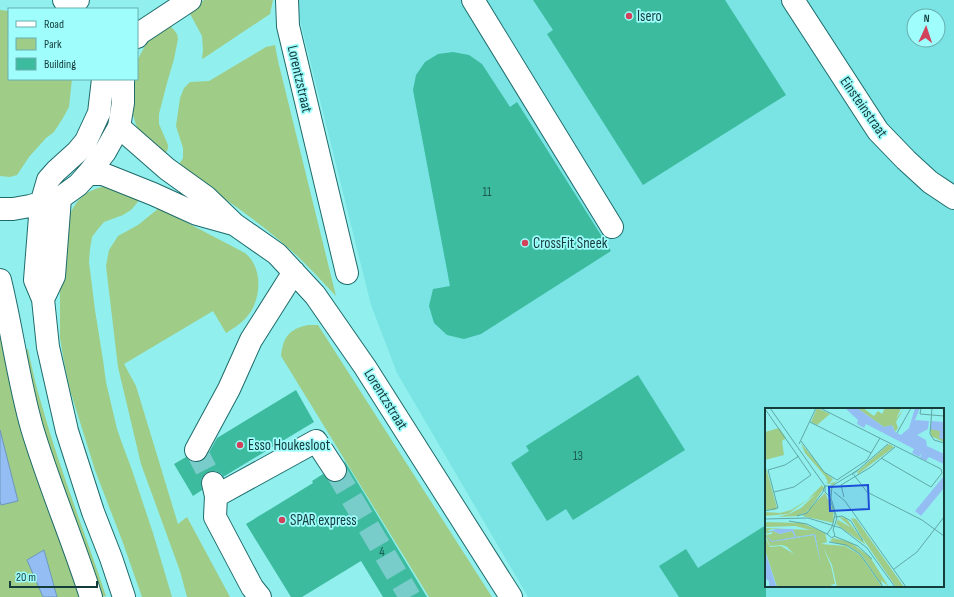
<svg xmlns="http://www.w3.org/2000/svg" width="954" height="597" font-family="'Sofia Sans Condensed',sans-serif">
	<style>
		.built { fill: #79e4e3; fill-rule: evenodd }
		.green { fill: #9fcc86 }
		.water { fill: #94bef3; stroke: #6d97bc }
		.building { fill: #3cbb9f }
		.lines { fill: none; stroke-linecap: round; stroke-linejoin: round }
		.minor-tunnel { stroke: #78ccca; stroke-width: 22; stroke-dasharray: 22 11; stroke-linecap: butt }
		.minor-casing { stroke: #1f6b6b; stroke-width: 24 }
		.major-casing { stroke: #1f6b6b; stroke-width: 24 }
		.minor { stroke: #fff; stroke-width: 22 }
		.major { stroke: #fff; stroke-width: 22 }
		.poi-dot { fill: #d2425b; stroke: #9ffdfc; stroke-width: 1.5 }
		.labels { text-anchor: middle; stroke-width: 3.5; stroke-linejoin: round; paint-order: stroke }
		.number-label { font-size: 13px; fill: #1d5c54 }
		.poi-label { font-size: 15px; fill: #133c3b; stroke: #9ffdfc; text-anchor: start }
		.street-label { font-size: 15px; fill: #133c3b; stroke: #9ffdfc }
		.inset-road { fill: none; stroke: #5fa8a6; stroke-width: 1 }
		.view { fill: #1d4ed8; fill-opacity: 0.15; stroke: #1d4ed8; stroke-width: 2 }
		.inset-edge { fill: none; stroke: #133c3b; stroke-width: 2 }
	</style>
	<rect width="100%" height="100%" fill="#91f0ee"/>
	<path class="built" d="M295,0h659v597h-426l-131,-224 -26,-68zM914,16h24v24h-24zM766,409h177v177h-177z"/>
	<path class="green" d="M204,0h69l-3,14 -66,44 -2,1 1,-9 -1,-14 -14,-26z
		M0,10l9,1v68h63l-3,28 -6,11 -9,14 -8,6 -17,19 -12,18 -7,2 -10,-1z
		M167,22l7,8 3,4 1,5 -4,20 -7,24 -8,31v10l9,21v3l-3,8 -22,-18 -7,-13 -3,-10 1,-36h3v-18l1,-2 11,-21z
		M275,45l3,16 58,235c-18,-19 -36,-39 -57,-56 -32,-27 -67,-50 -101,-74l5,-8v-10l-7,-22 4,-28 4,-10 6,-6 19,-1 57,-34z
		M105,186l37,11 -11,13 -8,5 -19,7 -6,7 -6,8 -2,12 -1,13 6,48 8,50 3,22 11,47 6,17 9,24 21,63 19,64h-30l-19,-54 -28,-73 -25,-80 -6,-28 -4,-24v-50l8,-69c8,-20 17,-28 37,-33z
		M159,208l86,45c20,16 16,51 -1,67 -5,5 -12,9 -18,13l-13,-22 -89,53 12,22 42,138 9,-7 43,80h-43l-7,-26 -39,-107 -23,-97 -12,-101 3,-16 9,-14 20,-11z
		M0,324l81,273h-24l-13,-46 -17,9 16,37h-43v-96l1,4 1,-66 -2,-9z
		M308,325h10l174,272h-63l-148,-241c2,-19 8,-27 27,-31z
		M28,349c4,19 8,38 14,57 18,64 43,127 64,190l-5,1 -59,-169 -18,-78z"/>
	<path class="water" d="M0,430l18,71 -17,4 -1,-4z
		M44,550l13,47h-14l-16,-37z"/>
	<path class="building" d="M533,0h192l61,95 -143,90 -96,-151 6,-4z
		M453,52l16,3 13,9 28,43 7,-5 94,149 -130,83 -17,5 -17,-4 -13,-12 -5,-17 4,-17 17,-3 -37,-196 3,-15 9,-13 13,-8z
		M638,375l47,75 -112,70 -7,-11 -19,12 -36,-58 18,-12 -3,-5z
		M296,390l18,32 -91,55 -1,-3 -6,-3h-5l-6,3 -4,6 1,10 -9,6 -19,-32 12,-7 4,4 6,1 6,-1 5,-5 10,-18z
		M344,460l83,137h-44l-22,-36 -59,36h-11l-45,-73 67,-41 -1,-2 11,-7 7,7 6,1 6,-1 4,-5 1,-6z
		M766,525v72h-87l-20,-31 27,-17 12,19z"/>
	<g class="lines">
		<path class="minor-tunnel" d="M196,450l17,33
			M335,470l75,127"/>
		<g class="minor-casing">
			<path id="minor" d="M287,0l1,26 59,247
				M473,0l139,227
				M793,0l85,131 28,29 24,22 24,16
				M119,127l48,42 39,28 28,27 43,30 38,41 50,72 146,230
				M88,174h15l50,20 44,20 36,10
				M196,450l33,-61 22,-49 43,-68
				M213,483l3,13 -1,21 37,70 8,10
				M216,496l100,-55 19,29"/>
		</g>
		<g class="major-casing">
			<path id="major" d="M64,0l5,1 9,-1
				M137,37l3,-4 50,-33
				M103,79l-4,34 -13,28 -9,11 -21,19 -8,9 -7,24 -6,76 8,19 5,48 19,84 26,81 18,46 13,39
				M0,209h13l17,-3 30,-8 18,-13 10,-11 17,-22 14,-25 4,-24v-24
				M0,280c12,49 18,99 32,148 17,57 41,112 59,169
				M43,299l11,-23 6,-78"/>
		</g>
		<use href="#minor" class="minor"/>
		<use href="#major" class="major"/>
	</g>
	<g class="poi-dot">
		<circle cx="629" cy="16" r="4"/>
		<circle cx="525" cy="243" r="4"/>
		<circle cx="240" cy="445" r="4"/>
		<circle cx="282" cy="520" r="4"/>
	</g>
	<g class="labels">
		<g class="number-label">
			<text x="487" y="196">11</text>
			<text x="578" y="460">13</text>
			<text x="382" y="556">4</text>
		</g>
		<g class="poi-label">
			<text x="637" y="21">Isero</text>
			<text x="533" y="248">CrossFit Sneek</text>
			<text x="248" y="450">Esso Houkesloot</text>
			<text x="290" y="525">SPAR express</text>
		</g>
		<g class="street-label">
			<text transform="translate(300 79) rotate(77)" y="5">Lorentzstraat</text>
			<text transform="translate(864 107) rotate(55)" y="5">Einsteinstraat</text>
			<text transform="translate(386 399) rotate(58)" y="5">Lorentzstraat</text>
		</g>
	</g>
	<g transform="translate(765 408)">
		<rect width="179" height="179" fill="#91f0ee"/>
		<path d="M52,0l13,6 -13,11 -6,-3zM92,0h6l11,8 4,-5 4,3 3,-6h16l-5,11 8,-11 -8,14 2,6 -3,4 -2,-6 -9,1zM14,20l7,10 -4,3 2,14 -19,5v-28zM170,20l5,3 4,11 -13,-6 -1,-7zM36,35l23,29 9,7 -4,5 8,-3 -4,4 -7,-2 2,-1 -3,-6 -20,-23zM124,36l5,3 -36,27 -1,-2zM0,56l12,44 -2,2h-10zM57,77l2,3 -16,23 -10,5 -20,1 11,-3 12,-6 16,-15 -29,21 -23,2v-4l15,1 11,-3 16,-10zM60,85l8,17 1,13 -32,-7zM74,109l7,1 20,27 -30,-21 3,-7 -1,3 14,8zM86,110l5,1 48,68h-8l-35,-51zM0,114l37,1 23,10 2,9 -6,2 24,2 15,9 22,32h-45l-5,-22 -9,-18 8,19 4,18 -5,1 6,2h-59l-12,-37v-13l5,10 11,-1 13,8 -7,-7 -5,-2 -12,1 -5,-11 7,-1v-2l-7,2v-6l46,2 -16,-4 -30,1zM7,121h21l3,8 19,-3 6,30 -7,-29 -42,7 23,-5 -3,-6 -12,3 -7,-3h-6zM68,130l17,4 20,15 19,30 -8,-7 2,7 -22,-33 -11,-7 -20,-6z" fill="#9fcc86" fill-rule="evenodd"/>
		<path d="M80,0h12l27,19 8,-2 3,7 6,3 8,-7 6,-20h5l-5,12 14,1 -1,8 -11,6 9,5 1,6 17,8v19v-9l-15,-7 -3,4 -6,-3 2,-5 -3,4 -7,-4 2,-4 -48,-25 -2,4 -7,-4 1,-4zM166,13l13,1v18l-5,-2 1,-7 -10,-2zM179,68v12l-23,28 -6,-5zM11,121h17l3,8 19,-3 6,30 -7,-29 -43,7 -5,-7 6,6 23,-4 -3,-6 -12,3 -7,-3 -6,1zM0,143l11,34 1,2h-8v-6l-3,-2z" fill="#94bef3"/>
		<path class="inset-road" d="M5,0l55,78v6l4,4 6,19 -3,12 -5,7 5,4 3,-3 -2,-5 4,-12 -6,-20 1,-12h-7v1l-1,1 -1,4M55,0l121,61 1,4 -11,14 -50,-29M156,0l-1,6 24,2M167,0l-2,26 4,6 10,3M0,1l46,66 -17,12 -20,5M45,14l61,31M132,25l14,-25M36,33l23,31 13,8 30,-20 13,-22M34,36l17,-36M87,67l36,-31M89,67l13,17 55,28 22,16M67,78l26,-16M69,84l11,9 61,86M79,89l-3,-12 30,-18 24,-20M0,103l13,-3 -10,-38 17,-5 14,-9M32,108l10,-3 16,-21M70,109l7,-1 9,5 12,20M0,111l43,-1 33,10 26,20 28,39M24,113l18,3 20,10M69,128l24,10 14,13M64,134l17,3 14,9 23,33M129,161l23,-17 27,-35"/>
		<path class="view" d="M103,77l1,24 -39,2 -1,-24z"/>
		<rect width="179" height="179" class="inset-edge"/>
	</g>
	<rect x="8" y="8" width="130" height="72" fill="#9ffdfc" stroke="#67b0af"/>
	<rect x="16" y="21" width="20" height="6" fill="#ffffff" stroke="#67b0af"/>
	<text x="44" y="28" font-size="12" fill="#133c3b">Road</text>
	<rect x="16" y="38" width="20" height="12" fill="#9fcc86" stroke="#67b0af"/>
	<text x="44" y="48" font-size="12" fill="#133c3b">Park</text>
	<rect x="16" y="58" width="20" height="12" fill="#3cbb9f" stroke="#67b0af"/>
	<text x="44" y="68" font-size="12" fill="#133c3b">Building</text>
	<g transform="translate(926 28) rotate(3)"><circle r="19" fill="#9ffdfc" stroke="#67b0af"/>
	<path d="M0-3L7 15L0 10L-7 15Z" fill="#d2425b"/>
	<text y="-6" font-size="11" font-weight="bold" text-anchor="middle" fill="#133c3b">N</text>
	</g>
	<path d="M10 581v6h87v-6" fill="none" stroke="#133c3b" stroke-width="2"/>
	<text x="16" y="581" font-size="12" fill="#133c3b" stroke="#9ffdfc" stroke-width="3" paint-order="stroke">20 m</text>
</svg>
